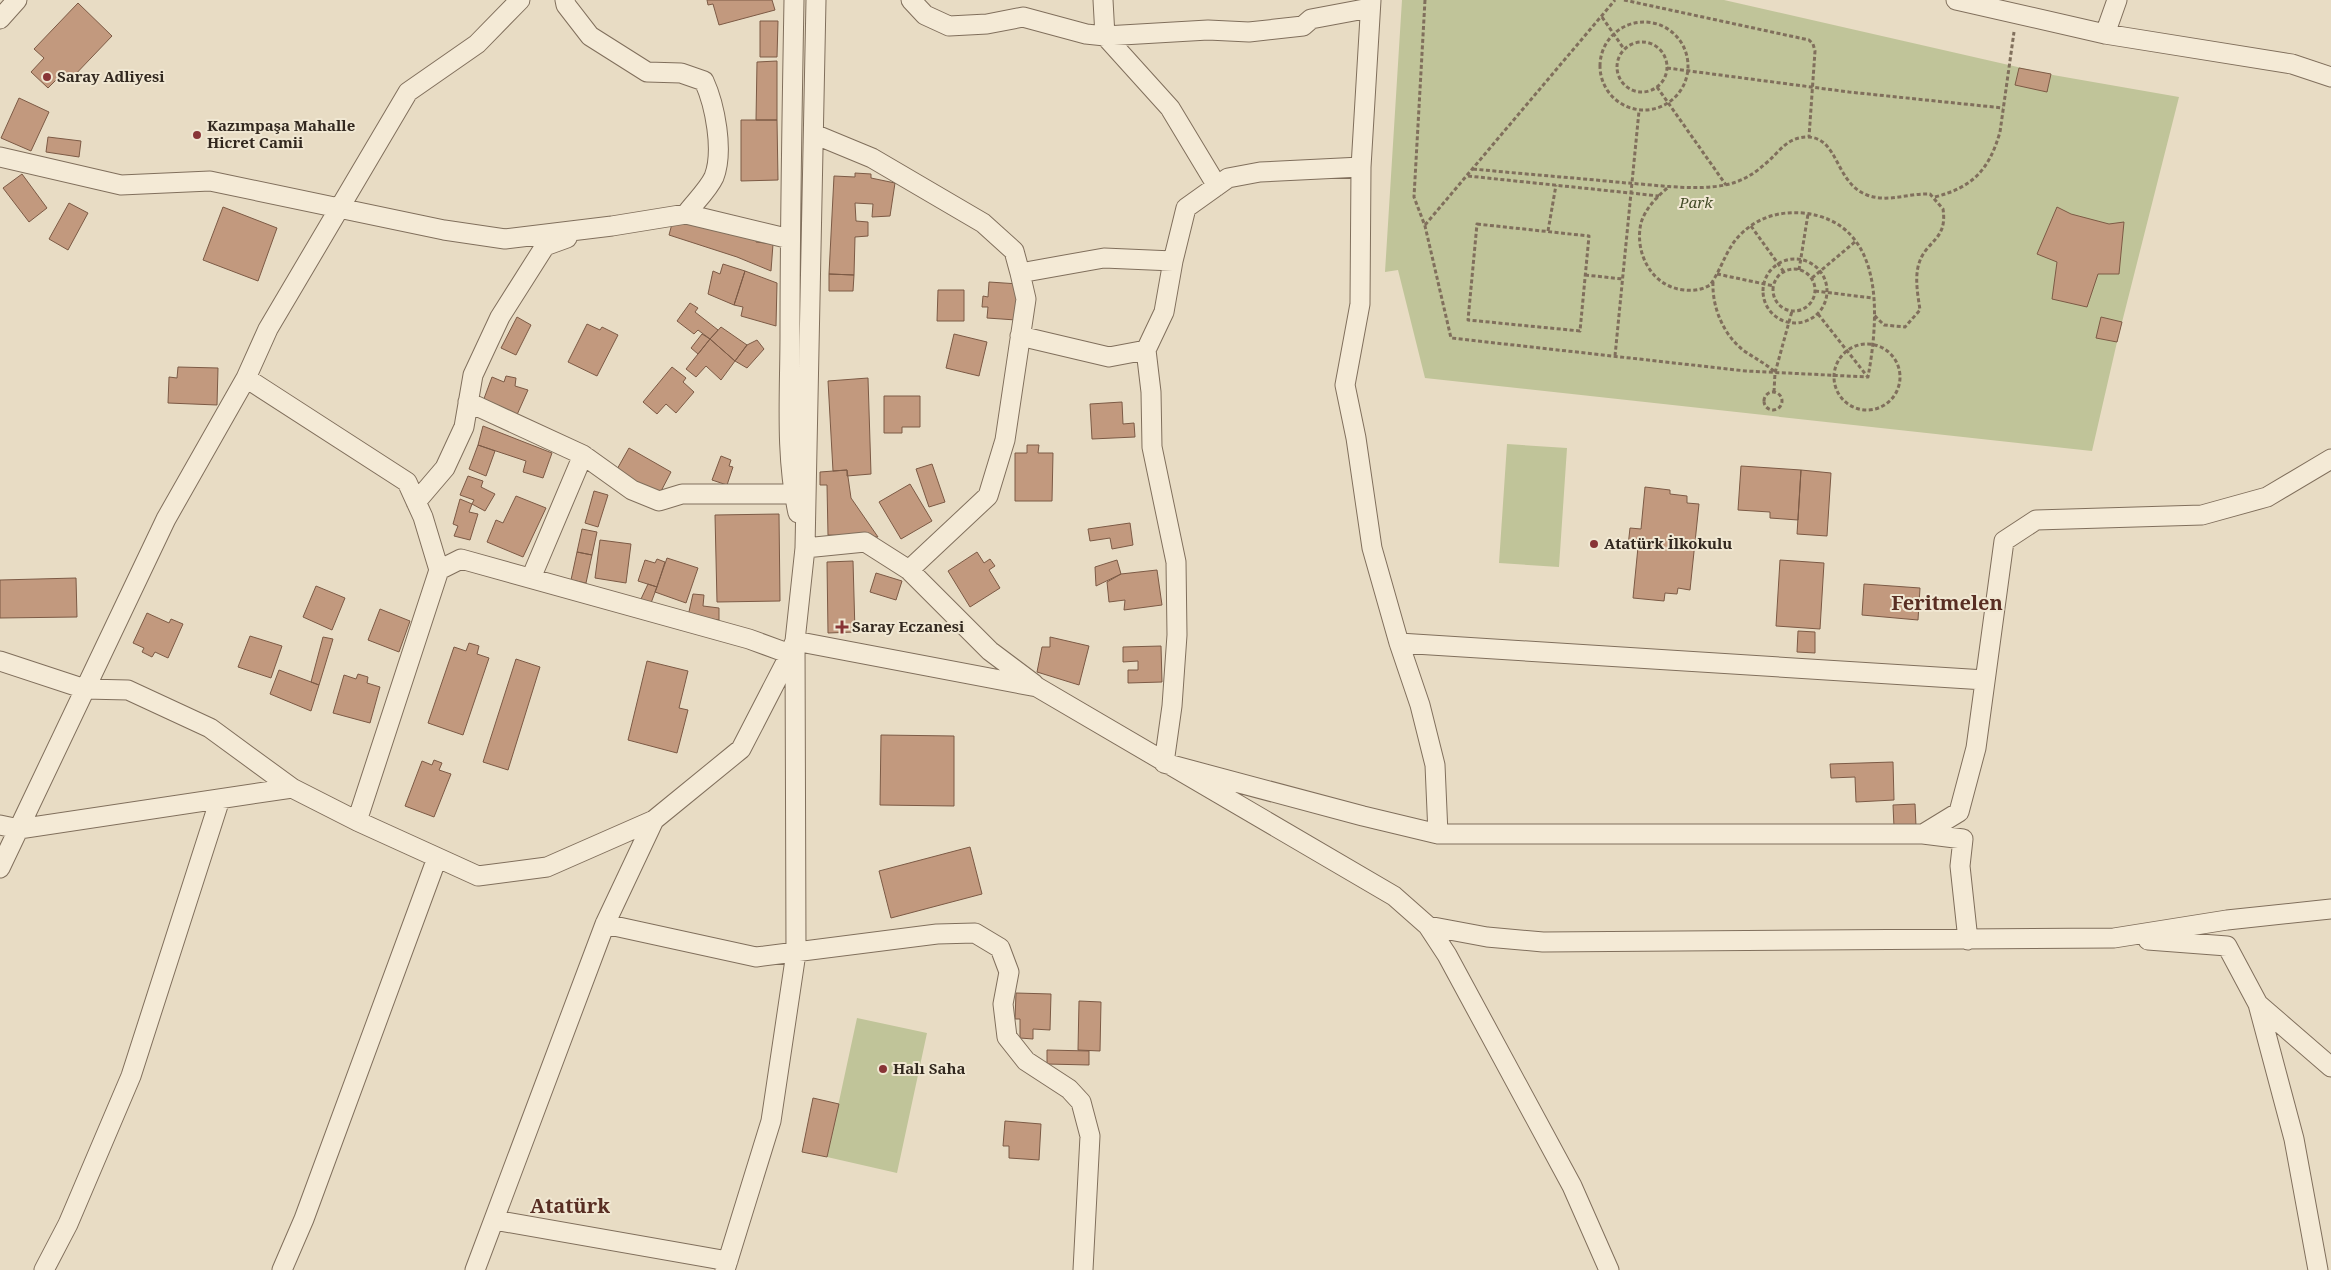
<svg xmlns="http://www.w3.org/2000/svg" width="2331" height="1270" font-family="'Noto Serif',serif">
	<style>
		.green { fill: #c0c499 }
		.building { fill: #c2997e; stroke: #7c5a45 }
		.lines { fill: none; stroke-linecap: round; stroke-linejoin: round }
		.minor-casing { stroke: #806f5c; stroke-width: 21 }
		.path { stroke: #806f5c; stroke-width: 3; stroke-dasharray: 4 2.5; stroke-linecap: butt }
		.minor { stroke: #f4ead6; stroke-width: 19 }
		.poi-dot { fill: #883436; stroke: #f0e7d2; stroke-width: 2 }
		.labels { text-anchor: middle; stroke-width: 4; stroke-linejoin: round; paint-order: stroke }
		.poi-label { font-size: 15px; font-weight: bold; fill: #32281f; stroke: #f0e7d2; text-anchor: start }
		.park-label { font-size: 15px; font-style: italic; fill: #444c28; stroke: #f0e7d2 }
		.district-label { font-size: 20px; font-weight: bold; fill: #592e23; stroke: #f0e7d2 }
	</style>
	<rect width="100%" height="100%" fill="#e8dcc4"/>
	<path class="green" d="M1402,0h322l329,75 126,22 -62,245 -25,109 -667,-73 -27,-108 -13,2z
		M1507,444l60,4 -8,119 -60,-4z
		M857,1018l70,15 -30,140 -70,-16z"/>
	<path class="building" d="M707,0h65l3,10 -56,15 -6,-21 -5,1z
		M78,3l34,33 -42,44 -7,-7 -15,15 -17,-16 13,-14 -10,-9z
		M760,21h18l-1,36h-17z
		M777,61v59h-21l1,-58z
		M2019,68l32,6 -4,18 -32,-7z
		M19,98l30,14 -18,39 -30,-13z
		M741,120h36l1,60 -37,1z
		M48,137l33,4 -2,16 -33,-5z
		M855,173l16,1v4l24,5 -5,33 -18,1 1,-13 -18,-1 1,18 12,1v14l-13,1 -1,38 -25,-1 5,-98 21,1z
		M22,174l25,34 -18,14 -26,-34z
		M69,203l19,10 -20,37 -19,-11z
		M223,207l54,21 -19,53 -55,-21z
		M2057,207l14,7 38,10 15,-2 -5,52h-21l-11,33 -35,-8 5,-37 -20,-8z
		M673,220l84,16 -1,6 17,2 -2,27 -34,-14 -68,-22z
		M723,264l22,7 -11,34 -26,-11 5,-23 7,3z
		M745,271l32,12 -1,43 -35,-10 2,-9 -9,-2z
		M829,274l25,1 -1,16h-24z
		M989,282l30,2 -3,36 -29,-2 1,-11h-6l1,-11 5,1z
		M938,290h26v31h-27z
		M690,303l8,5 -3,4 23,18 -8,9 -12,-9 -4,4 -17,-13z
		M517,317l14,8 -15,30 -15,-7z
		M2101,317l21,5 -5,20 -21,-4z
		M587,324l13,6 2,-3 16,8 -21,41 -29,-14z
		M721,327l26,18 -12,16 -25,-22z
		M702,334l8,5 -12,15 -7,-6z
		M954,334l33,8 -8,34 -33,-8z
		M710,339l25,22 -14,19 -15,-14 -10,11 -10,-8z
		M757,340l7,9 -17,19 -12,-7 12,-16z
		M178,367l40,1 -1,37 -49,-2 1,-26 8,1z
		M672,367l14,11 -3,4 11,10 -18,21 -10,-9 -9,10 -14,-12z
		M506,376l10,2 -1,8 13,4 -12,27 -34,-13 10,-27 12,5z
		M868,378l3,96 -24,2v-6l-14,1 -5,-90z
		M884,396h36v31h-18v6h-18z
		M1122,402l1,22 11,-1 1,14 -43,2 -2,-35z
		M483,426l69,27 -9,25 -20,-6 3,-11 -48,-16z
		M478,445l17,6 -9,25 -17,-7z
		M1027,445h12l-1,8h15l-1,48h-37v-48h12z
		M629,448l42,24 -12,23 -43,-24z
		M721,456l10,4 -2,6 4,1 -6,18 -15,-5z
		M932,464l13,38 -16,5 -13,-38z
		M1741,466l60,4 -3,50 -28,-2v-6l-32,-2z
		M847,470l4,28 27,39 -50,-2 -1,-50h-7v-13z
		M1801,470l30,3 -4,63 -30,-2z
		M468,476l15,5 -2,6 14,7 -10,17 -13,-7 2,-4 -14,-5z
		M910,484l22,37 -31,18 -22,-37z
		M1645,487l25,3v4l17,2v7l12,1 -9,86 -12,-2 -1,6 -12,-1 -1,8 -31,-3 5,-51 -10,-1 2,-18 11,1z
		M594,491l14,4 -10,32 -13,-4z
		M516,496l30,12 -23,49 -36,-15 9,-22 7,3z
		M460,499l12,5 -3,8 9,2 -8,26 -16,-4 4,-10 -5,-2z
		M779,514l1,87 -63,1 -2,-87z
		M1130,523l3,22 -21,4 -2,-11 -20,3 -2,-12z
		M582,529l15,3 -5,23 -15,-3z
		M600,540l31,4 -5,39 -31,-5z
		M577,552l15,3 -6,28 -15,-3z
		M977,552l7,11 6,-4 5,7 -6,4 11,18 -30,19 -22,-36z
		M667,558l31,10 -12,35 -31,-11z
		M657,559l8,3 -8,25 -19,-6 7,-21 10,3z
		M1117,560l4,14 -25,12 -1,-19z
		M1780,560l44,3 -4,66 -44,-3z
		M853,561l2,71 -27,1 -1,-71z
		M1157,570l5,35 -38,5 1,-10 -16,2 -2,-20 14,-8z
		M876,573l26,8 -6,19 -26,-8z
		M76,578l1,39 -77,1v-38z
		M648,584l9,3 -6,16 -10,-4z
		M1864,584l56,4 -2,32 -56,-5z
		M316,586l29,12 -13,32 -29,-13z
		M693,594l11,1 -1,11 16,2v12l-31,-4z
		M380,609l30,12 -11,31 -31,-12z
		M147,613l22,10 2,-4 12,5 -15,34 -13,-6 -3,5 -10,-5 2,-4 -11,-5z
		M1798,631l17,1v21l-18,-1z
		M250,636l32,10 -11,32 -33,-11z
		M323,637l10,2 -14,46 -8,-3z
		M1050,637l39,9 -10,39 -42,-13 5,-25h8z
		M469,643l10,3 -2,8 12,4 -26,77 -35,-12 26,-76 12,4z
		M1161,646l1,36 -34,1v-13h10v-9l-15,1v-15z
		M516,659l24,8 -32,103 -25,-8z
		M647,661l41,10 -9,37 9,2 -11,43 -49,-13z
		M279,670l40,15 -8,26 -41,-17z
		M358,674l10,3 -1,6 13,4 -10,36 -37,-10 11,-38 12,4z
		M881,735l73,1v70l-74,-1z
		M434,760l8,3 -3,7 12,4 -17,43 -29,-11 17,-45 10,4z
		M1893,762l1,38 -38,2 -1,-25 -24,1 -1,-14z
		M1915,804l1,22 -22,1 -1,-22z
		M970,847l12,47 -91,24 -12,-47z
		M1016,993l35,1 -1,36 -17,-1v10l-13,-1v-19h-5z
		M1079,1001l22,1 -1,49 -22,-1z
		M1047,1050l42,1v14l-42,-1z
		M813,1098l26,6 -12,53 -25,-5z
		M1005,1121l36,3 -2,36 -30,-2v-12h-6z"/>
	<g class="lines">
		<g class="minor-casing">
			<path id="minor" d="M565,0l1,5 24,31 57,36 34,1 23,8c11,24 20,70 10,96 -6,13 -20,26 -28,37
				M794,0c-2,111 -4,223 -4,334 0,59 -5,121 8,179
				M911,0l14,15 24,11 38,-2 36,-7 63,17 19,2 103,-6 41,2 54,-6 8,-7 59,-11
				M1103,0l2,36 65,72 47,78
				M1371,0l-10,167 -1,137 -15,81 11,53 16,110 27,95 21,62 15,60 3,69
				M1956,0l149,34 187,30 39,13
				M0,19l17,-19
				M2105,34l12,-34
				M814,134l58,24 111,65 31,28 6,22 6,26 -21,141 -17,56 -79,74
				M0,157l121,28 89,-4 234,49 61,9 107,-13 74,-12 104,25
				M1361,167l-101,5 -32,6 -42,30 -13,53 -9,51 -18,38 5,42 1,55 24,115 1,73 -5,71 -8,57 199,53 75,18h485l40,5 -3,27 8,74
				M1020,273l84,-15 69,3
				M1020,336l89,21 37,-7
				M246,378l161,104 16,35 16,53
				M468,402l115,53 49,35 27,11 23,-7h112
				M416,502l29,-34 19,-41 9,-52 27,-58 45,-71 22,-8
				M805,548l60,-6 44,28 81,81 44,33
				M531,578l52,-123
				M1399,643l586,37
				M0,661l85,28 43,1 82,38 82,60
				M357,821l82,-251 22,-11 288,80 41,15 5,-13 242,46 357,209 34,30 19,29 125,231 37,84
				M0,825l19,4 273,-41 65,33 121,55 69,-9 107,-47 87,-71 49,-95
				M1923,834l36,-22 17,-64 28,-207 32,-21 166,-5 65,-18 64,-38
				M0,868l166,-349 80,-141 22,-49 140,-237 69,-48 43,-44
				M605,924l151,33 181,-23 38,-1 25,15 9,24 -6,32 4,33 19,24 43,28 12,13 9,34 -7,134
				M1428,926l59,11 56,5 571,-4 113,-18 104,-11
				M2148,940l79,6 31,58 36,135 24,131
				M2258,1004l73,63
				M494,1220l234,41
				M44,1270l24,-46 63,-148 89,-277
				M282,1270l22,-51 133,-361
				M475,1270l130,-346 49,-104
				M725,1270l46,-149 25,-168 -1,-312 10,-93 11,-548"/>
		</g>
		<path class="path" d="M1425,0l-11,197 11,29 26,112 295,33 122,6c11,-60 18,-155 -65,-164 -23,-2 -45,4 -62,21 -15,14 -19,35 -31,51 -8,5 -17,6 -26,5 -32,-3 -50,-37 -43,-67 4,-14 17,-28 29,-37
			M1624,0l185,40 4,4 2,7 -6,86
			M1602,17l22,32
			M1600 66a44 44 0 1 1 88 0a44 44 0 1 1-88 0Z
			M1617 67a25 25 0 1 1 50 0a25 25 0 1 1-50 0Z
			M1667,68l182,24 154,16
			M1657,87l69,98
			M1473,169c51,5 103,9 154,14 30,2 69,8 98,2 16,-3 29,-11 40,-21 15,-12 21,-27 43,-27 31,1 27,46 59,58 21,8 41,-2 63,-1l13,15c5,33 -19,31 -25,58 -3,14 0,29 2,43l-15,17 -21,-2 -10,-10
			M1468,176l191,20
			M1935,197c38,-10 54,-27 65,-65l14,-100
			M1477,224l112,12 -9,95 -112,-11z
			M1425,225l190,-225
			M1751,226l33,46
			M1548,231l8,-46
			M1763 291a32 32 0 1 1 64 0a32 32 0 1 1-64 0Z
			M1773 290a21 21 0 1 1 42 0a21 21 0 1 1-42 0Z
			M1799,270l9,-56
			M1717,274l57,12
			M1585,275l38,4
			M1812,278l44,-37
			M1713,282c-1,25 10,52 30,68 11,8 22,13 32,22
			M1815,291l58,7
			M1818,314l49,62
			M1834 377a33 33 0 1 1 66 0a33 33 0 1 1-66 0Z
			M1615,356l24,-245
			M1774,392l1,-19 17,-62
			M1764 401a9 9 0 1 1 18 0a9 9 0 1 1-18 0Z"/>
		<use href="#minor" class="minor"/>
	</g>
	<g class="poi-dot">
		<circle cx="47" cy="77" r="5"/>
		<circle cx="197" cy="135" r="5"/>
		<circle cx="1594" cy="544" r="5"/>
		<path d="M839.5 619.5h5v5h5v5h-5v5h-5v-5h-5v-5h5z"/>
		<circle cx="883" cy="1069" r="5"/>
	</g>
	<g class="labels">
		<g class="poi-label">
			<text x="57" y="82">Saray Adliyesi</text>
			<text x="207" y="131">Kazımpaşa Mahalle<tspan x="207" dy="17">Hicret Camii</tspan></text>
			<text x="1604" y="549">Atatürk İlkokulu</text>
			<text x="852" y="632">Saray Eczanesi</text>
			<text x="893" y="1074">Halı Saha</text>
		</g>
		<g class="park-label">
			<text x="1696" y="208">Park</text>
		</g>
		<g class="district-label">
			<text x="1947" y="610">Feritmelen</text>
			<text x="570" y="1213">Atatürk</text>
		</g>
	</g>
</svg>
